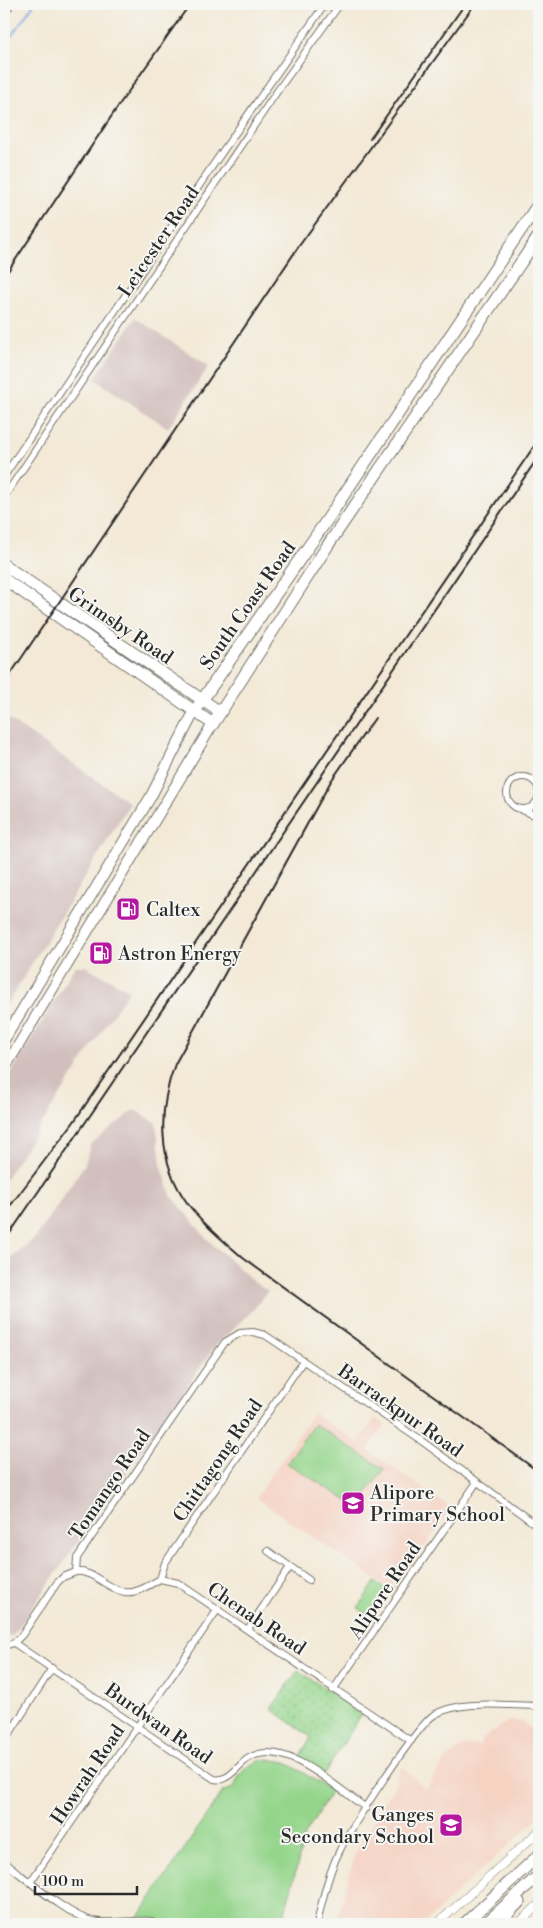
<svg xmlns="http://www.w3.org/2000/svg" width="543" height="1928" font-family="'Libre Bodoni',serif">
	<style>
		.built { fill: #f5d2c2 }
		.industrial { fill: #d1bfbd }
		.grass { fill: url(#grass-dots); stroke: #60805b }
		.green { fill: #94d58b; stroke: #60805b }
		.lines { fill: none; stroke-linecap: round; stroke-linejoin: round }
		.stream { stroke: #6ea2da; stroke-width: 2 }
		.minor-casing { stroke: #716e67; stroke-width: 8 }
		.tertiary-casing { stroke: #716e67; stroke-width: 9 }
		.primary-casing { stroke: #716e67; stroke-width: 12 }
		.trunk-casing { stroke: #716e67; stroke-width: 13 }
		.motorway-casing { stroke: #716e67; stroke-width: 13 }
		.minor { stroke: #fff; stroke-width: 6 }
		.tertiary { stroke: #fff; stroke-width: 8 }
		.primary { stroke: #fff; stroke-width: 10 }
		.trunk { stroke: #fff; stroke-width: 11 }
		.motorway { stroke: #fff; stroke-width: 11 }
		.rail { stroke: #2b2b2b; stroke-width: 2 }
		.labels { text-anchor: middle; stroke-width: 4; stroke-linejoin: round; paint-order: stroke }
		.street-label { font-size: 19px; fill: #2b2b2b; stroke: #f6f6f2 }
		.poi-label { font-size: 19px; fill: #2b2b2b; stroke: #f6f6f2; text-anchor: start }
	</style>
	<defs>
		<pattern id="grass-dots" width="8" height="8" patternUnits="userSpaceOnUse" patternTransform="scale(1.25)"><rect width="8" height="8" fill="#94d58b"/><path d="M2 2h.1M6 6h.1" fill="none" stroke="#80b778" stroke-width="1.8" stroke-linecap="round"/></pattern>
	</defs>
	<rect width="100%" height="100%" fill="#f6f6f2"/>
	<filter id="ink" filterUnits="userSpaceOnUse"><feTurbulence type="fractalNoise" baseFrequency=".02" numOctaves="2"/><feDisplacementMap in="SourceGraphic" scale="10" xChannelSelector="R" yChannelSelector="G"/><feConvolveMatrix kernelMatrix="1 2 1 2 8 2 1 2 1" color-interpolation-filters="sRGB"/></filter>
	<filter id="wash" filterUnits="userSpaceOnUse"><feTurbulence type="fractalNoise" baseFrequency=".0096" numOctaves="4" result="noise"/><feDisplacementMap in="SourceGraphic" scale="20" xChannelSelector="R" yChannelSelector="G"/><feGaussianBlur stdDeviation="1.12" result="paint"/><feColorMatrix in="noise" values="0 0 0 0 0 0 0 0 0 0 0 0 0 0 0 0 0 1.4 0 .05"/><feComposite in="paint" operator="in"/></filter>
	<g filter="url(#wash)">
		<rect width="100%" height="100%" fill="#f3e9d6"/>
		<path class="built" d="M313,1413l45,30 17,-25 10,6 -17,26 83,58 -57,84 -138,-94z
			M508,1721h13l18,13v83l-116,107h-87l19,-71 43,-74 -2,-3 6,-9 24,22 19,-28 9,-8 12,-8 15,1v-6z"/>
		<path class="industrial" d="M135,318l74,48 -41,62 -74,-49z
			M4,716l126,87 -126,206z
			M75,966h10l44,24 -125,191v-96z
			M134,1110l22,12 5,42 10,31 36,44 46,42 15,10 -15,19 -37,35 -203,290 -9,3v-373l32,-28 49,-73 5,-19z"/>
		<path class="grass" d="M298,1670l64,44 -38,60 -24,-18 11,-19 -40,-28z"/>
		<path class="green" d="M314,1424l70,45 -27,38 -70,-44z
			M375,1582l13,8 -17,27 -13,-9z
			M267,1759l19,3 46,29 -27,44 -23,89h-148l89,-133 11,-3c5,-17 15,-25 33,-29z"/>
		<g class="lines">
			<path class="stream" d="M4,46l30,-42"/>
		</g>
	</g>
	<g filter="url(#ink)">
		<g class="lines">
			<g class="minor-casing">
				<path id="minor" d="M4,14l7,-10
					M4,476l207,-308 114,-164
					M4,497l274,-407 62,-86
					M507 793a16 16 0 1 1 32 0a16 16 0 1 1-32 0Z
					M522,810l17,7
					M268,1551l41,29
					M76,1572c7,-1 13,2 19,5 31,19 33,21 65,2l18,4 233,158
					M160,1579l5,-16 138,-202
					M248,1629l42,-62
					M14,1643l200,136c14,3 22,-11 32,-19 35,-26 91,28 120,48
					M4,1646l10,-3 8,-8 35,-52 6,-6 13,-5 1,-14 148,-216 15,-9 13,-1 12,3 15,10 143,97 116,85
					M333,1690l144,-208
					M4,1742l48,-74
					M4,1862c22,16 63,53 88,59 18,4 40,-2 59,0
					M31,1881l187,-272
					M317,1924c5,-24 11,-50 22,-72 10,-22 78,-127 95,-137 27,-16 74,-9 105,-9"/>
			</g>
			<g class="tertiary-casing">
				<path id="tertiary" d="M437,1924l102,-93
					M518,1924l21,-20"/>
			</g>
			<g class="primary-casing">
				<path id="primary" d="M4,1040l146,-242 44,-86
					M4,1069l209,-345"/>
			</g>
			<g class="trunk-casing">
				<path id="trunk" d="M4,565l216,147
					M4,579l209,145 115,-179 211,-309
					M194,712l135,-195 210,-314"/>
			</g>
			<g class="motorway-casing">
				<path id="motorway" d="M464,1924l75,-69
					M485,1924l54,-49
					M498,1924l21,-22"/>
			</g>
			<use href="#minor" class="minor"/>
			<use href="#tertiary" class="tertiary"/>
			<use href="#primary" class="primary"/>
			<use href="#trunk" class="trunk"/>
			<use href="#motorway" class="motorway"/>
			<path class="rail" d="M370,139l95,-135
				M4,277l117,-175 69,-98
				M4,684l295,-438 176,-242
				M375,718l-44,63 -156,283c-17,46 -18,98 13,140 15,20 36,37 55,54l296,214
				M4,1214l69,-91 466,-684
				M4,1242l535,-786"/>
		</g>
	</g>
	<defs>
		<g id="fuel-square" transform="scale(1.25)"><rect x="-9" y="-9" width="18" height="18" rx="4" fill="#b5179e" stroke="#f6f6f2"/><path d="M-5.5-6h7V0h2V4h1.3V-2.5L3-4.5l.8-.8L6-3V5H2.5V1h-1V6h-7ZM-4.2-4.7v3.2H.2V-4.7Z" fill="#fff"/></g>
		<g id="school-square" transform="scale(1.25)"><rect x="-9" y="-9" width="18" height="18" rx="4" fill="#b5179e" stroke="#f6f6f2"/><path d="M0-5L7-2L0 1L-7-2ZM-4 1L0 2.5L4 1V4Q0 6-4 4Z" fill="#fff"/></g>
	</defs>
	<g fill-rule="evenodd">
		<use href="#fuel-square" x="128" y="909"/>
		<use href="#fuel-square" x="101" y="953"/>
		<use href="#school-square" x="353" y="1503"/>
		<use href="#school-square" x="451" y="1825"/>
	</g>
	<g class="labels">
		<g class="street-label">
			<text transform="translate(158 241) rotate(-56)" y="7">Leicester Road</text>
			<text transform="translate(247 605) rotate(-55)" y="7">South Coast Road</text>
			<text transform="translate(121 625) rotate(34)" y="7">Grimsby Road</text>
			<text transform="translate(401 1410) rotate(35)" y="7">Barrackpur Road</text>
			<text transform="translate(217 1460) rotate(-56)" y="7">Chittagong Road</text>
			<text transform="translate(109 1484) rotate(-56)" y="7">Tomango Road</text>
			<text transform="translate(384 1590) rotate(-56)" y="7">Alipore Road</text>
			<text transform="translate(257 1618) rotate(34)" y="7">Chenab Road</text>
			<text transform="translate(159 1723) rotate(35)" y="7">Burdwan Road</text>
			<text transform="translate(87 1774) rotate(-56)" y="7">Howrah Road</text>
		</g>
		<g class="poi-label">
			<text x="146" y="916">Caltex</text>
			<text x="118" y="960">Astron Energy</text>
			<text x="370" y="1499">Alipore<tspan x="370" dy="22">Primary School</tspan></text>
			<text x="434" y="1821" text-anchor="end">Ganges<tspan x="434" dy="22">Secondary School</tspan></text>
		</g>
	</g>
	<rect width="543" height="1928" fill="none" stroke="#f6f6f2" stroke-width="20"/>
	<path d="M35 1886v8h102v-8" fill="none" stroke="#2b2b2b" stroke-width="2.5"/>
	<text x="42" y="1886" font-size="15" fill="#2b2b2b" stroke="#f6f6f2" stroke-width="4" paint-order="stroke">100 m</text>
</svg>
